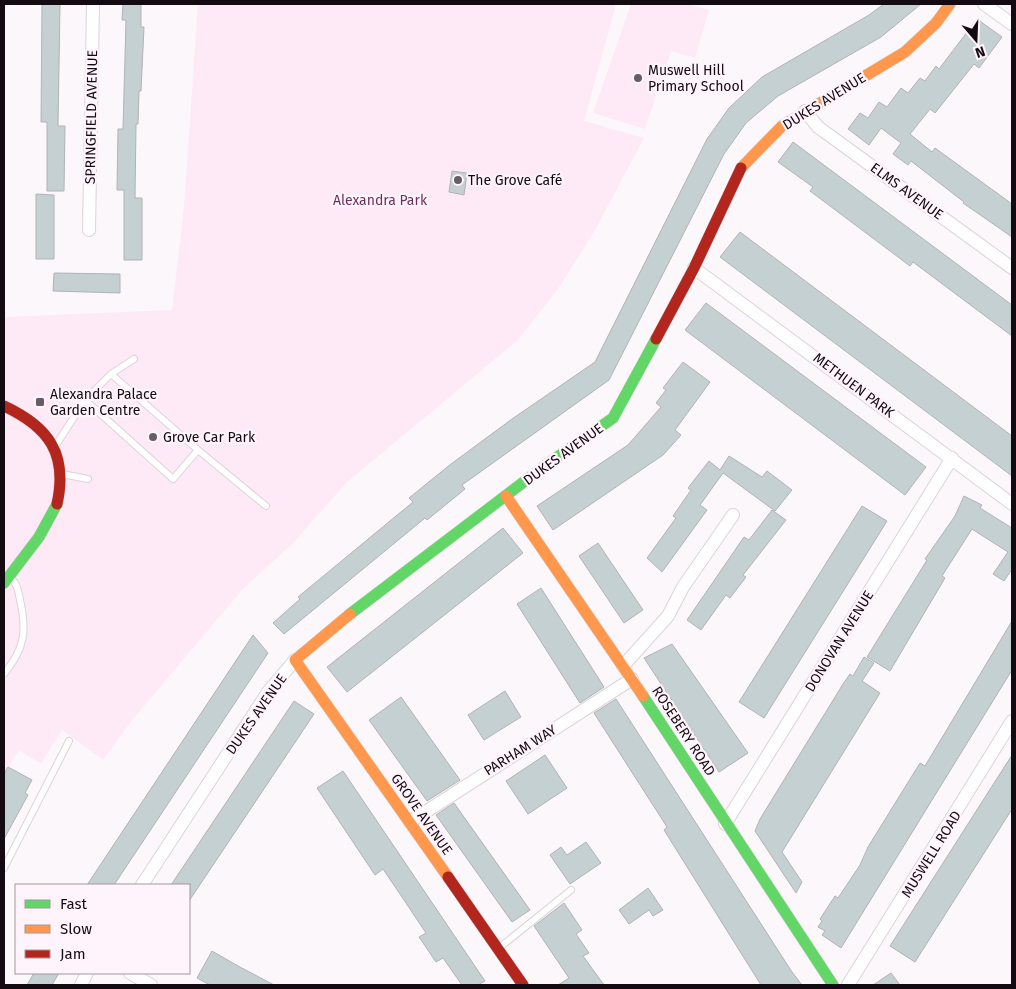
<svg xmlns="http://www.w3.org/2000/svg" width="1016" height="989" font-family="'Fira Sans',sans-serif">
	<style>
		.green { fill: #feeaf7 }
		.building { fill: #c4d0d2; stroke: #b0b4b6 }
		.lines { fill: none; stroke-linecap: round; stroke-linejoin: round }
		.lane-casing { stroke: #dbd4d9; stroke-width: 8 }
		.street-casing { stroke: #dbd4d9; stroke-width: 14 }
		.fast-casing { stroke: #dbd4d9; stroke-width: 12 }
		.slow-casing { stroke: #dbd4d9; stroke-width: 12 }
		.jam-casing { stroke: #dbd4d9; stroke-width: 12 }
		.lane { stroke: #fffefe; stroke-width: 6 }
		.street { stroke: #fffefe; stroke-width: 12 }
		.fast { stroke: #63d668; stroke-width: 11 }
		.slow { stroke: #ff974d; stroke-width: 11 }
		.jam { stroke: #b3261e; stroke-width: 11 }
		.poi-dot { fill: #655e63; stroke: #fff4fb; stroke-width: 2 }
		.labels { text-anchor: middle; stroke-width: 4.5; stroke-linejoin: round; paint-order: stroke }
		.poi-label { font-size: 14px; fill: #130b11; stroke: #fff4fb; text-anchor: start }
		.street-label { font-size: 14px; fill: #130b11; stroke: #fff4fb }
		.park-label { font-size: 14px; fill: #6b315c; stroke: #fff4fb }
	</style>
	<rect width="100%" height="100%" fill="#fcf7fa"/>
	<path class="green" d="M198,4h418l-32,117 60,17 -49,92 -37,59 -40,51 -171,142 -53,60 -52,48 -109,129 -30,41 -41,-30 -21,34 -22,-14 -15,24v-457l168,-7 12,-103z
		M631,4h57l21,6 -14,48 -24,-7 -26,78 -52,-16z"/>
	<path class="building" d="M42,4h18l-2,122h7l-1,65h-17v-69h-6z
		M123,4h18v23h3l-3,64h-2l-1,33h-2l-1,74h7v62h-18v-70h-7l1,-61h5l3,-109h-4z
		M884,4h37l-40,33 -103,59 -32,27 -22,31 -115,226 -147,105 3,4 -38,31 -2,-2 -141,116 -11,-11 27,-24 -2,-2 115,-95 -4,-4 42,-34 61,-45 83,-57 112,-223 22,-31 33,-31 107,-62z
		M977,19l25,18 -23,31 -5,-4 -39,49 -5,-4 -20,25 22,18 3,-4 77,56v33l-49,-34 1,-1 -53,-41 -3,4 -15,-11 8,-11 -20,-15 -12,17 -21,-16 12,-16 8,5 11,-16 8,5 14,-19 7,5 12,-15 5,3 11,-15 3,3z
		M793,142l219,163v31l-99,-74 -3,4 -100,-75 3,-4 -35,-25z
		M452,171l15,2 -3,22 -15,-3z
		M36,194l18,1v64h-18z
		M740,232l272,204v40l-292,-219z
		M54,273l66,1v19l-67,-2z
		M706,303l220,164 -21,28 -220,-165z
		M683,362l27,20 -35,48 6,5 -18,20 -110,75 -16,-24 91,-61 33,-38 -5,-4 10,-13 -3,-2z
		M729,456l33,21 5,-6 25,19 -17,21 -52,-38 -23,32 7,5 -45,62 -15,-14 29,-40 -3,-2 18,-26 -3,-2 21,-27 11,9z
		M964,496l18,9 -2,3 32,20v41l-8,12 -11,-7 15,-22 -36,-23 -30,47 3,2 -55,93 -23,-14 60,-97 -2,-1 30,-43z
		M862,506l25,15 -123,197 -25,-16z
		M772,510l14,10 -43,55 3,2 -16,21 -4,-3 -25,35 -14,-10 57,-83 5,3z
		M503,528l20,25 -176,139 -20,-25z
		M598,543l45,67 -19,13 -45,-67z
		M541,588l63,99 -24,16 -63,-99z
		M1012,621v49l-171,278 -19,-13 3,-4 -7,-4 4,-6 -2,-2 15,-23 3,2 22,-33 8,-18 52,-84 5,3z
		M253,635l15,18 -154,232h-27z
		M672,644l76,109 -29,19 -75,-114z
		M864,657l10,6 -12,18 18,12 -98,159 20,30 -6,11 -41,-62 5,-12 83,-135 7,-10 3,2z
		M505,691l16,26 -37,23 -16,-25z
		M401,697l59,83 -33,21 -58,-81z
		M616,699l176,273 10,13h-41l-97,-155 3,-3 -73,-114z
		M294,701l20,13 -125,187v-16h-18z
		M545,755l22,33 -39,26 -22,-33z
		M1012,755v54l-97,153 -25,-16z
		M8,767l24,13 -7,13 3,2 -24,44v-65z
		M343,771l142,210 -7,4h-16l-19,-27 -7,4 -17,-25 7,-4 -22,-33 -21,-31 -8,6 -58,-87z
		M454,803l76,107 -18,12 -76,-107z
		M586,842l15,21 -31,21 -20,-29 11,-8 6,8z
		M648,888l15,22 -10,6 -4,-6 -20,14 -10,-14z
		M564,903l18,27 -6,4 13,19 -6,3 21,29h-46l11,-7 -35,-52z
		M212,951l26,15 36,19h-64l-13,-7z
		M34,973h25l-7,12h-25z
		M891,973l9,12h-27z"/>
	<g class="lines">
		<g class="lane-casing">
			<path id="lane" d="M85,400l88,79 25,-29 -87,-76
				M56,445l29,-45 26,-26 23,-15
				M198,450l68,56
				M62,474l26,5
				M4,674c21,-26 23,-43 16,-74 -2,-9 -2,-15 -9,-22
				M4,868l65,-127
				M499,948l72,-58"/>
		</g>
		<g class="street-casing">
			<path id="street" d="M984,4l28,20
				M805,111l13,16 194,141
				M89,230l4,-226
				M694,268l318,236
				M623,666l45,-50 15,-29 50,-72
				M410,822l222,-143
				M725,824l227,-366
				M142,885l126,-193 27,-32
				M130,973l21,12
				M81,985l6,-12
				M848,985l164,-264"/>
		</g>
		<g class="fast-casing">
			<path id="fast" d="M4,583l35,-46 18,-33
				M350,614l196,-149 67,-47 43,-79
				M643,696l190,289"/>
		</g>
		<g class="slow-casing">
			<path id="slow" d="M741,168l41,-42 123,-74 31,-29 14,-19
				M506,496l137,200
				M350,614l-55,46 153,217"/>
		</g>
		<g class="jam-casing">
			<path id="jam" d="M656,339l38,-71 47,-100
				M4,406c45,21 64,48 53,98
				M448,877l75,108"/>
		</g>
		<use href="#lane" class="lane"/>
		<use href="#street" class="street"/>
		<use href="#fast" class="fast"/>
		<use href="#slow" class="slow"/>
		<use href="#jam" class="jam"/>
	</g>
	<g class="poi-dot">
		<circle cx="638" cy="78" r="5"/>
		<circle cx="458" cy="180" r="5"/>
		<rect x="35" y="397" width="10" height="10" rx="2.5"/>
		<circle cx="153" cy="437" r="5"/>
	</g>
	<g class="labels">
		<g class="poi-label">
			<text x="648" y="75">Muswell Hill<tspan x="648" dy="16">Primary School</tspan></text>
			<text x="468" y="185">The Grove Café</text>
			<text x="50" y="399">Alexandra Palace<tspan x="50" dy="16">Garden Centre</tspan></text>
			<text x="163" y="442">Grove Car Park</text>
		</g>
		<g class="street-label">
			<text transform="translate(824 101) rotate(-32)" y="5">DUKES AVENUE</text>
			<text transform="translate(91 117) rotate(-89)" y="5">SPRINGFIELD AVENUE</text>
			<text transform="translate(907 191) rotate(36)" y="5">ELMS AVENUE</text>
			<text transform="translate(854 385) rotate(37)" y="5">METHUEN PARK</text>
			<text transform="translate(563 454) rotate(-36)" y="5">DUKES AVENUE</text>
			<text transform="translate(839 641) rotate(-58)" y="5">DONOVAN AVENUE</text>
			<text transform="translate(256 714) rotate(-55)" y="5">DUKES AVENUE</text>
			<text transform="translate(684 731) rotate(57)" y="5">ROSEBERY ROAD</text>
			<text transform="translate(520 750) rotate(-32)" y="5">PARHAM WAY</text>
			<text transform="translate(422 814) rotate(55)" y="5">GROVE AVENUE</text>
			<text transform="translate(931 854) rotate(-58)" y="5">MUSWELL ROAD</text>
		</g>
		<g class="park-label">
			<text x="380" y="205">Alexandra Park</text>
		</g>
	</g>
	<rect width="1016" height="989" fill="none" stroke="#130b11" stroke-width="10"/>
	<rect x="15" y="884" width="175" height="90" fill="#fff4fb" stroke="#a1979d"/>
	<rect x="25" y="900" width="25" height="8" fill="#63d668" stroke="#a1979d"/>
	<text x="60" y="909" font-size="15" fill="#130b11">Fast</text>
	<rect x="25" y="925" width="25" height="8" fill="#ff974d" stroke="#a1979d"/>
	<text x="60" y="934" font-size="15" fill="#130b11">Slow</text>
	<rect x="25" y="950" width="25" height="8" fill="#b3261e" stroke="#a1979d"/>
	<text x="60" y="959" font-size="15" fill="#130b11">Jam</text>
	<g transform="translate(976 40) rotate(161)" stroke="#fff4fb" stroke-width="4" paint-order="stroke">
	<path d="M0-4L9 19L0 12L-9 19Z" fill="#130b11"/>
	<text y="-8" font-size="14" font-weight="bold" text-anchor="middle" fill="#130b11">N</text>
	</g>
</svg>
